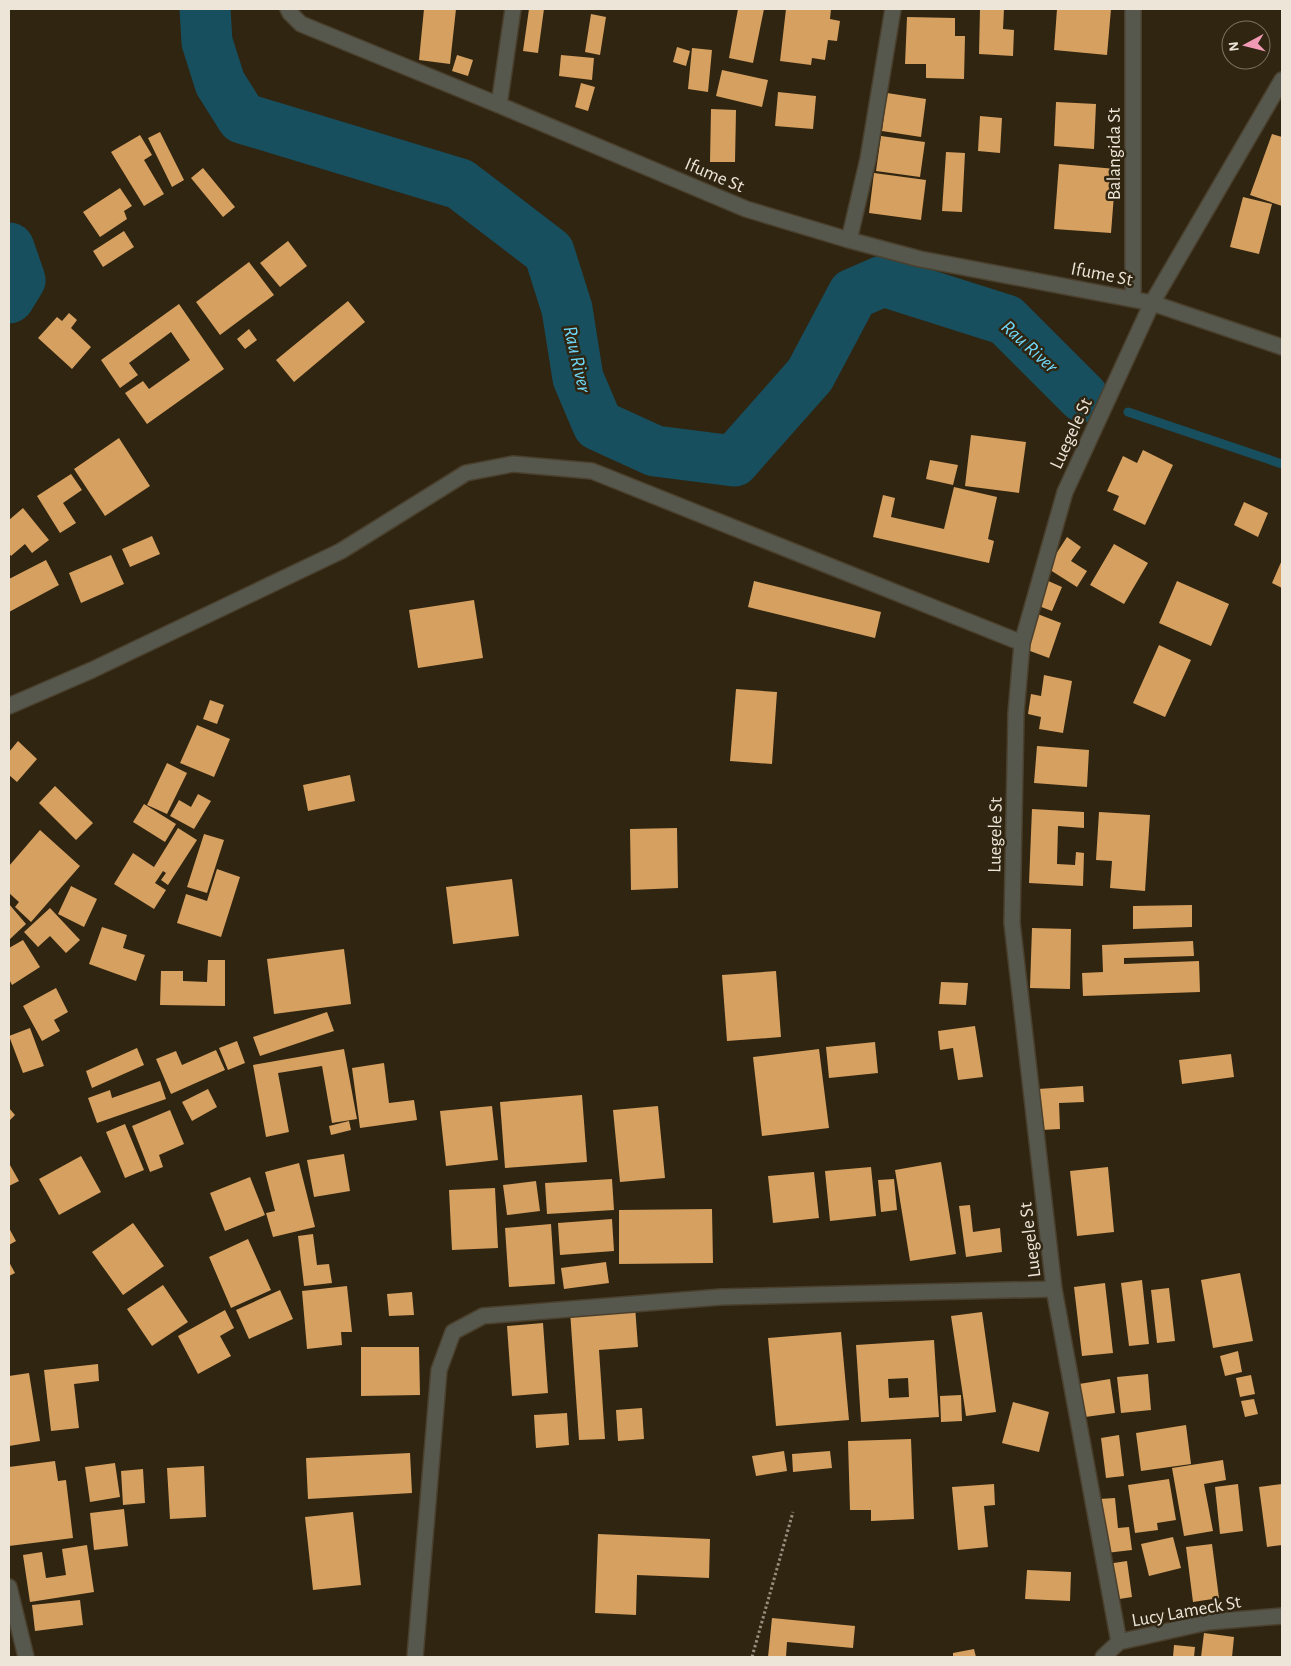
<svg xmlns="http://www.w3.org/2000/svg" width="1291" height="1666" font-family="'Alegreya Sans',sans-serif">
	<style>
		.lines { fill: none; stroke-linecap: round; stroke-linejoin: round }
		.stream { stroke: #174f5f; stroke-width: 9 }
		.river { stroke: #174f5f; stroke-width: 51 }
		.building { fill: #d6a060; fill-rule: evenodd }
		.minor-casing { stroke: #4a402d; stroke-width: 18 }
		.path { stroke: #978f7e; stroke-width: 3; stroke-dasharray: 2.5 2.5; stroke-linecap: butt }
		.minor { stroke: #56574d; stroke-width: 15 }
		.labels { text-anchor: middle; stroke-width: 5; stroke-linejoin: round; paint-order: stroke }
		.street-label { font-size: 19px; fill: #ece5d8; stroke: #302511 }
		.water-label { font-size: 20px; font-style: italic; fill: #6fd7f8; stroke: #302511 }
	</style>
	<rect width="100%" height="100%" fill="#302511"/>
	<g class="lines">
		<path class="stream" d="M1128,412l154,52"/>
		<path class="river" d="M205,9l2,33 13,41 22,35 218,66 89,68 18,57 11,69 20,47 57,26 79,10 76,-86 43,-81 30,-13 123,39 77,77
			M9,248l11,32 -11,18"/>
	</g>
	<path class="building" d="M424,9h32l-6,55 -31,-4z
		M529,9h15l-6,44 -15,-2z
		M738,9h26l-11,54 -24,-5z
		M786,9h45l-1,10 10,2 -3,20 -9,-1 -3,20 -13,-2 -1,7 -31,-4z
		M980,9h24l-1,20 11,1 -1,26 -34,-2z
		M1057,9h54l-4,46 -53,-5z
		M591,14l15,3 -6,38 -15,-3z
		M907,17l48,1v18h10l-1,43 -38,-1v-14h-21z
		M677,47l13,4 -4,15 -13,-4z
		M692,48l20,2 -4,42 -20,-3z
		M457,55l16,5 -5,16 -16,-5z
		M561,55l33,3 -2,22 -33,-4z
		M722,70l46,10 -6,27 -46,-11z
		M581,83l14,4 -7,24 -13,-4z
		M778,92l38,4 -3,33 -38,-3z
		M887,93l39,6 -5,38 -39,-6z
		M1056,102l40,2 -2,45 -40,-3z
		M711,109l25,1 -1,52h-25z
		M980,116l22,2 -2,35 -22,-2z
		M160,132l24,48 -12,7 -24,-49z
		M1272,134l10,3v69l-32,-11z
		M140,135l12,20 -8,5 20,34 -20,12 -33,-54z
		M881,136l44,6 -5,35 -44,-6z
		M946,152l19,1 -3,59 -20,-1z
		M1059,164l57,5 -5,64 -57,-4z
		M203,168l32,39 -12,10 -32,-39z
		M874,173l52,7 -5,40 -52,-7z
		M120,188l12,18 -8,5 3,8 -27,18 -17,-25z
		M1243,197l29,7 -13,50 -29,-7z
		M124,231l10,16 -31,20 -10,-16z
		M288,241l19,25 -27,21 -20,-24z
		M249,262l25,33 -54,40 -24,-33z
		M348,301l17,21 -71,60 -18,-22z
		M179,304l45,65 -77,55 -22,-31 18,-12 6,8 41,-29 -19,-28 -42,31 9,12 -18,13 -19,-28z
		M69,313l8,7 -6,8 20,19 -19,22 -34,-31 19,-21 5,4z
		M249,329l8,11 -12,9 -8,-10z
		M971,435l55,7 -7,51 -54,-7z
		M119,438l31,48 -45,30 -31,-47z
		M1143,450l30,15 -28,60 -32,-15 6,-14 -12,-5 16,-35 14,7z
		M930,460l28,5 -5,20 -27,-6z
		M71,474l11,16 -19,13 13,20 -16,10 -23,-37z
		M954,487l43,10 -9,42 6,2 -5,22 -116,-26 10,-42 12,3 -4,19 53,12z
		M1244,502l24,11 -10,24 -24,-12z
		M23,508l26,32 -17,13 -7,-9 -14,12 -2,-3v-33z
		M152,536l8,18 -30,13 -8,-18z
		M1067,537l14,10 -10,14 16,10 -10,16 -30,-19z
		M1114,544l34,19 -24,41 -34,-19z
		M111,555l13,29 -43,19 -12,-30z
		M46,560l13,25 -50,27v-33z
		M1282,560v28l-10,-5z
		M1046,580l16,7 -10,24 -16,-6z
		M754,581l127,31 -6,26 -127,-31z
		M1177,581l52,23 -18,42 -52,-23z
		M474,600l9,58 -65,10 -9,-58z
		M1035,613l26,10 -12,35 -27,-10z
		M1159,645l32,15 -26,57 -32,-14z
		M1044,675l28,6 -9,52 -24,-4 2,-12 -13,-3 3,-20 10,2z
		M736,689l41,3 -5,72 -42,-3z
		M210,700l14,5 -7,19 -14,-5z
		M197,725l33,14 -16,38 -34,-14z
		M18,741l19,18 -20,23 -8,-7v-23z
		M1037,746l52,4 -2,37 -53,-4z
		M167,763l20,10 -20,41 -20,-9z
		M350,775l5,26 -47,10 -5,-26z
		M55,786l38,37 -17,17 -37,-37z
		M198,794l13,7 -17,28 -24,-13 9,-16 12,7z
		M144,804l32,20 -11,18 -32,-20z
		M1032,809l52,3v16l-26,-2 -1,38 18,1 1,-13 8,1 -1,33 -54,-3z
		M1099,812l51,3 -5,76 -35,-3 2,-27 -16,-1z
		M178,828l19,12 -29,45 -7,-5 5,-7 -3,-2 -8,12 11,7 -12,19 -40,-25 19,-31 21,14z
		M677,828l1,60 -47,2 -1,-61z
		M40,830l40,36 -49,56 -16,-15 4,-5 -10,-9v-27z
		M204,834l20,6 -17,53 -20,-6z
		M217,869l23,8 -19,60 -44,-14 9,-29 21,7z
		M512,879l7,57 -66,8 -7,-57z
		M71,886l26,13 -13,28 -26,-13z
		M9,904l17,20 -17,16z
		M1192,905v22l-59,2v-23z
		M50,908l30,32 -14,13 -16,-17 -12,11 -14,-15z
		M102,927l25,8 -4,13 22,7 -9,26 -47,-17z
		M1032,928l39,1 -1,60 -40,-1z
		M23,940l17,27 -28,18 -3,-6v-31z
		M1193,941l1,15 -70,2v6l75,-3 1,31 -117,4 -1,-23 21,-1 -1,-27z
		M344,949l7,55 -77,10 -7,-55z
		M208,960h17v46l-65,-1 1,-34h22v10l24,1z
		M776,971l5,66 -54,4 -5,-66z
		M941,982l27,1 -2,22 -27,-1z
		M56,988l12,24 -14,8 6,11 -18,10 -19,-35z
		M327,1012l7,19 -74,25 -7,-19z
		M975,1026l8,51 -25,3 -5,-32 -13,2 -2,-19z
		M30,1028l14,38 -21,7 -14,-37z
		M237,1041l8,22 -17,7 -9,-22z
		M875,1042l3,31 -49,5 -3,-31z
		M137,1048l7,17 -52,23 -6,-17z
		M344,1049l13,70 -25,4 -10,-57 -44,7 11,59 -23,5 -13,-72z
		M819,1049l10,79 -67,8 -9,-79z
		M216,1050l9,20 -54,24 -15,-35 20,-8 6,14z
		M1231,1054l3,23 -52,7 -3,-24z
		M384,1063l5,40 25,-3 3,20 -57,8 -8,-60z
		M160,1081l6,18 -69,24 -9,-25 22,-8 2,8z
		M1083,1086l1,16 -25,1 1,26 -19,1 -3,-41z
		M208,1089l9,18 -25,14 -10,-19z
		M582,1095l5,67 -82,6 -5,-66z
		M492,1106l6,54 -52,6 -6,-55z
		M658,1106l7,72 -45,4 -7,-72z
		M9,1108l6,7 -6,6z
		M170,1110l14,34 -25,11 4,12 -13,5 -18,-46z
		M349,1121l2,9 -20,5 -2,-9z
		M125,1124l19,46 -19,8 -19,-46z
		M344,1154l6,37 -36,6 -7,-37z
		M81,1156l20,36 -42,23 -20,-36z
		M941,1162l15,92 -46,7 -15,-91z
		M299,1163l16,64 -42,10 -7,-24 9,-2 -10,-39z
		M10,1165l9,16 -10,5v-20z
		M871,1167l5,49 -46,5 -5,-50z
		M1108,1167l6,65 -37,4 -7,-65z
		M814,1172l5,46 -46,5 -5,-47z
		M250,1177l15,38 -40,16 -15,-38z
		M612,1179l2,31 -67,4 -2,-31z
		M894,1179l3,31 -16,2 -3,-32z
		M536,1181l4,30 -33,4 -4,-30z
		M495,1188l3,60 -46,2 -3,-60z
		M970,1205l3,27 27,-4 2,24 -36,5 -7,-51z
		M712,1209l1,54 -94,1v-54z
		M612,1219l2,32 -54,4 -2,-32z
		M133,1223l31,43 -41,29 -31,-43z
		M551,1224l4,60 -46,3 -4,-59z
		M9,1228l7,13 -7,4z
		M313,1234l4,31 12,-1 3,19 -28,3 -6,-50z
		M248,1239l23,51 -40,18 -22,-51z
		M9,1262l6,11 -6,3z
		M606,1262l3,21 -45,6 -3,-21z
		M1240,1273l13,68 -40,7 -12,-68z
		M1142,1280l7,64 -20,2 -8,-63z
		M1105,1283l8,70 -31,3 -8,-69z
		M163,1285l25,37 -36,24 -25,-37z
		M347,1286l5,46h-11l1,13 -35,4 -5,-58z
		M1169,1288l6,53 -18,2 -6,-53z
		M280,1290l13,29 -44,20 -13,-29z
		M412,1292l2,23 -25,1 -2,-22z
		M635,1306l3,41 -39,3 6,89 -26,1 -9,-129z
		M225,1310l9,18 -14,8 11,20 -33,18 -20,-38z
		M982,1312l14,100 -30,4 -15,-100z
		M543,1323l5,70 -36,3 -5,-70z
		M841,1332l8,88 -73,6 -8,-88z
		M934,1340l5,77 -78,5 -5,-77zM908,1378l1,19 -20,1 -1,-19z
		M361,1347h58l1,48 -59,1z
		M1238,1351l4,21 -17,4 -5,-20z
		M98,1364l1,17 -25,3 5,44 -28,3 -7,-61z
		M29,1373l11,68 -31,5v-70z
		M1148,1374l3,36 -30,3 -4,-36z
		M1251,1375l4,19 -15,3 -4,-19z
		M1110,1379l5,34 -30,4 -6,-33z
		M961,1395l1,26 -21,1 -1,-26z
		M1254,1399l4,15 -13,3 -4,-16z
		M1013,1402l36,10 -10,40 -37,-9z
		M642,1408l2,31 -26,2 -2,-31z
		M567,1413l2,32 -33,3 -2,-33z
		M1186,1425l5,39 -50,7 -5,-38z
		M1119,1435l5,41 -18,2 -5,-40z
		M911,1439l3,80 -43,2v-11h-21l-2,-69z
		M784,1451l3,20 -31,5 -4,-20z
		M830,1451l2,17 -39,4 -1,-18z
		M410,1453l2,40 -104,6 -2,-41z
		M1223,1460l3,20 -22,4 9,47 -29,5 -12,-68z
		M55,1461l3,20 8,-1 7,58 -64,8v-79z
		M115,1463l5,34 -30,5 -5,-35z
		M204,1466l2,51 -36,2 -3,-51z
		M143,1469l2,34 -22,2 -2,-34z
		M1169,1479l7,41 -19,3 1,7 -23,3 -7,-48z
		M994,1484l1,21 -11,1 4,41 -30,3 -6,-63z
		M1238,1484l5,47 -23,3 -5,-47z
		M1282,1484v61l-15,2 -8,-60z
		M1115,1498l3,30 11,-1 3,23 -26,3 -7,-54z
		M124,1509l4,37 -34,4 -4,-37z
		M353,1512l8,73 -48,5 -8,-73z
		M598,1534l112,5 -1,39 -72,-3 -1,40 -41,-2z
		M1173,1537l8,31 -32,8 -8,-32z
		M1212,1544l7,54 -26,4 -7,-55z
		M87,1545l7,47 -64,10 -7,-47 19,-3 4,26 20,-3 -4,-26z
		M1127,1561l5,36 -19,3 -6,-36z
		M1027,1570l44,2 -1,29 -45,-2z
		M80,1600l3,25 -48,6 -3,-26z
		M772,1618l83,8 -2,22 -66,-6 -1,15h-18z
		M1204,1633l30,4 -2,20h-31z
		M1174,1645l21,2 -1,10h-21z
		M974,1649l2,8h-23v-4z"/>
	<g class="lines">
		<g class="minor-casing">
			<path id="minor" d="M288,9l2,4 11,11 198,81 247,104 103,31 71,19 232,44 130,44
				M499,105l14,-96
				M849,240l19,-81 25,-150
				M1133,299v-290
				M9,706l83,-36 249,-119 125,-78 47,-9 79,7 430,172
				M9,1587l17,70
				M1119,1642l-65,-353 -42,-366 4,-210 6,-70 43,-151 87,-189 130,-223
				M415,1657l24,-287 14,-38 30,-16 238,-19 333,-8
				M1103,1657l16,-15 89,-20 74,-6"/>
		</g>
		<path class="path" d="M752,1657l41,-145"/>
		<use href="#minor" class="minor"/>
	</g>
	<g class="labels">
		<g class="street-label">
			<text transform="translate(1113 154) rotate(-90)" y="7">Balangida St</text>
			<text transform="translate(715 174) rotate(23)" y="7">Ifume St</text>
			<text transform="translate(1102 273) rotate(11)" y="7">Ifume St</text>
			<text transform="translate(1070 433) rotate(-65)" y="7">Luegele St</text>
			<text transform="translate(994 835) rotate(-89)" y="7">Luegele St</text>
			<text transform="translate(1029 1240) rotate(-97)" y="7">Luegele St</text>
			<text transform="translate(1186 1610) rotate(-10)" y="7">Lucy Lameck St</text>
		</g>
		<g class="water-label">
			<text transform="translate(1030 346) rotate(42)" y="7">Rau River</text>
			<text transform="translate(578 359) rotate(77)" y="7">Rau River</text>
		</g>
	</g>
	<rect width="1291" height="1666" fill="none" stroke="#ece5d8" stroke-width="20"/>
	<g transform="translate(1246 45) rotate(263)"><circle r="24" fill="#302511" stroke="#7b7261"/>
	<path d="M0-4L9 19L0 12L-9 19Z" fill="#f09ab5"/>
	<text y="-8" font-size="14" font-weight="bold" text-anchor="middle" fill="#ece5d8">N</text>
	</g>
</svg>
